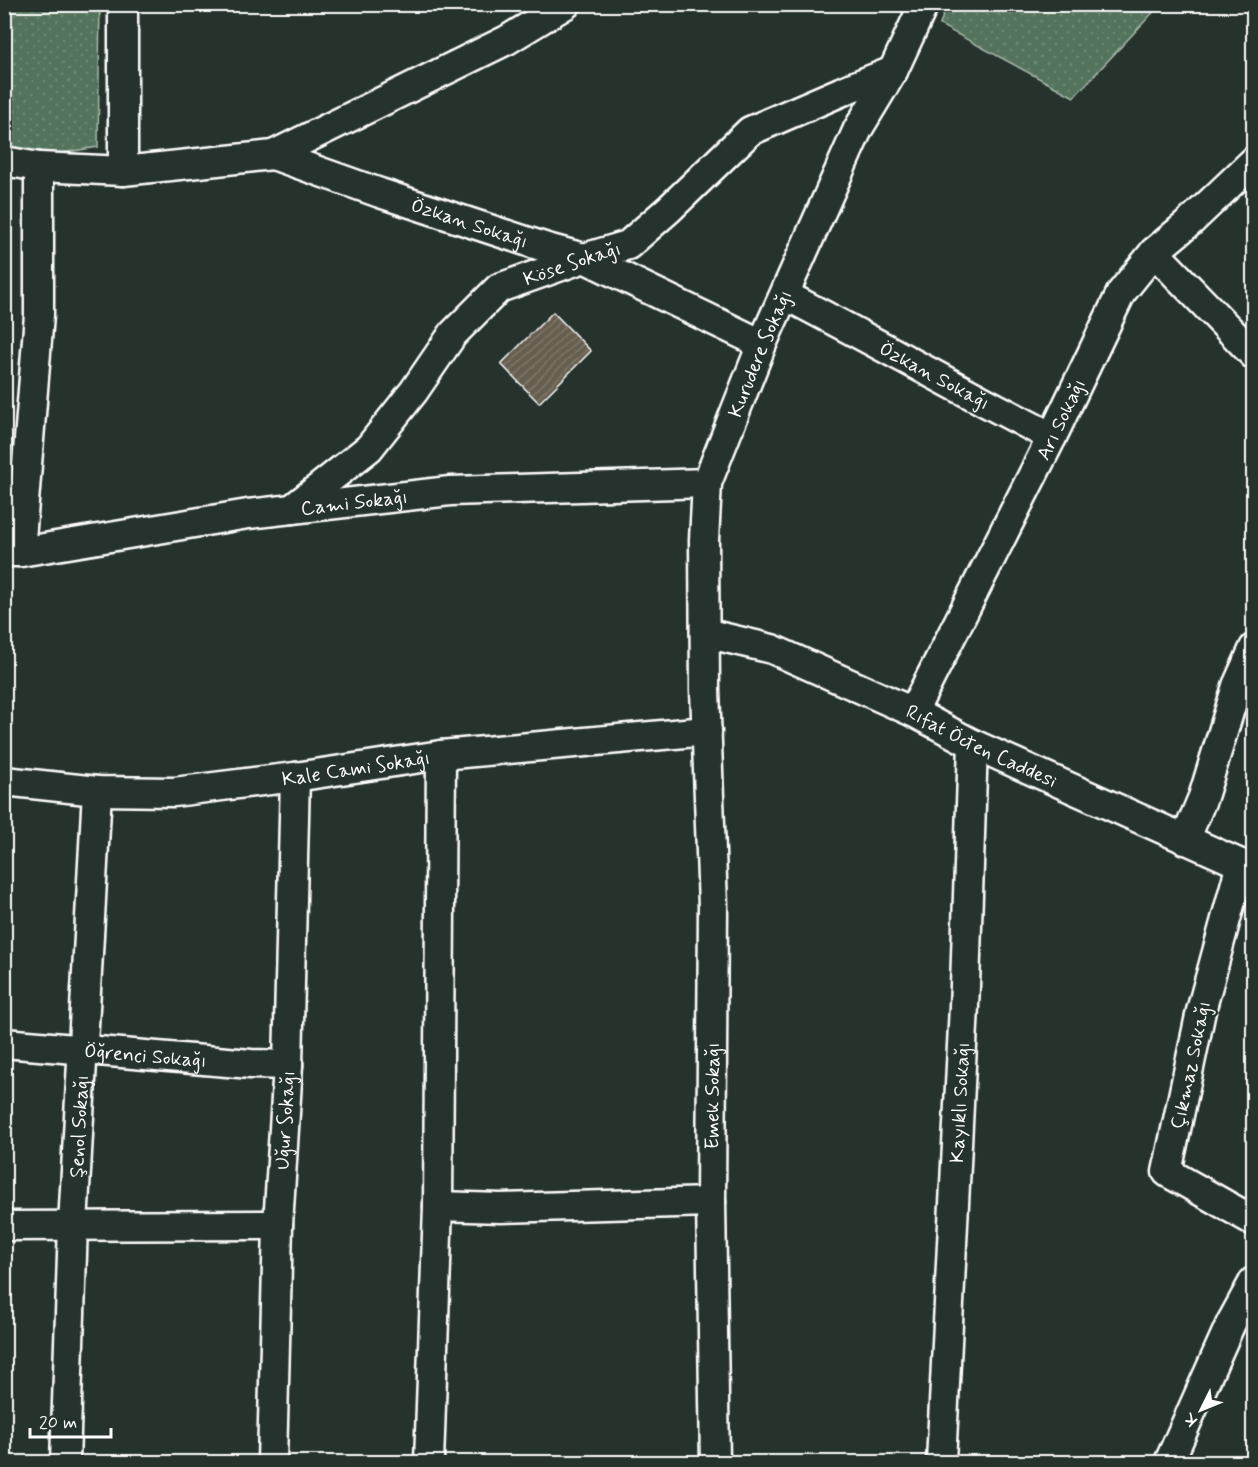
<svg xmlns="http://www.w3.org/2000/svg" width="1258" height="1467" font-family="Mynerve,sans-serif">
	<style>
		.green { fill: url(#green-dots); stroke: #a9b9ae; stroke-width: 1.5 }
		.building { fill: url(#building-hatch); stroke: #fff; stroke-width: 1.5 }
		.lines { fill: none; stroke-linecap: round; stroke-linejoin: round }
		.minor-casing { stroke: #fff; stroke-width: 33 }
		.minor { stroke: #26332d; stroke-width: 28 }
		.labels { text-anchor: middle; stroke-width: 4.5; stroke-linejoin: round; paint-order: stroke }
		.street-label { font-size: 20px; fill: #fff; stroke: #26332d }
	</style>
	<defs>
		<pattern id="green-dots" width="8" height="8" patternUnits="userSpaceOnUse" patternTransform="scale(1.5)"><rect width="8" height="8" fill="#53735c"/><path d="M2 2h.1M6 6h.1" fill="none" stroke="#6d8874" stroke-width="1.8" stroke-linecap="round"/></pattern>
		<pattern id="building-hatch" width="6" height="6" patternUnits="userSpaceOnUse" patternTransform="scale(1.5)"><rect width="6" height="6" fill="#665f4f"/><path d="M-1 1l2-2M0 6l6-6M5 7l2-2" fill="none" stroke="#7d7769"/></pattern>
	</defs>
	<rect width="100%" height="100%" fill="#26332d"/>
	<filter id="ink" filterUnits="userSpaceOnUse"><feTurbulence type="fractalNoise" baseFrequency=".0167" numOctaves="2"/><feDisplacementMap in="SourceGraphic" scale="12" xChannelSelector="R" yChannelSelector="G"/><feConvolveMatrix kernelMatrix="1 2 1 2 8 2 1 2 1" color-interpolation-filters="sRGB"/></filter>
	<g filter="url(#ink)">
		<path class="green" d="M4,5h96l-2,142 -37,6 -56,-5z
			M946,5v-1l214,1 -86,92 -134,-72z"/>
		<path class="building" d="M553,312l38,39 -52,52 -38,-39z"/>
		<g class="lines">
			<g class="minor-casing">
				<g id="minor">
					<path id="s1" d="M273,155l107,38 167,55 37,10 178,86"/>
					<path d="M4,161l35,6 84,4 150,-16 234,-115 59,-36"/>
					<path d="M123,171v-167"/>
					<path d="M1154,252l100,103"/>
					<path id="s2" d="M785,295c89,46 177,96 267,142"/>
					<path id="s3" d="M292,509l77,-61 45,-57 39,-57 46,-46 85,-30 44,-13 41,-36 81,-78 102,-44 41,-16"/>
					<path id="s4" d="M4,552h16l228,-38 202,-23 257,-8"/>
					<path d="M20,552l19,-237v-148"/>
					<path id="s5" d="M705,633l67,16 141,63 60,32 281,126"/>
					<path id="s6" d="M913,712l139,-275 69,-144 33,-41 36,-30 64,-61"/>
					<path id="s7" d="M4,781l93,10 77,1 121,-15 146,-22 266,-24"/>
					<path d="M1185,840l18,-43 34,-111 17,-38"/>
					<path d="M1241,864l-40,147 -34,161 87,49"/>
					<path id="s8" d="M4,1043l247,21 37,1"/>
					<path d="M438,1206l63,2 210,-6"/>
					<path d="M4,1226l274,-1"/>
					<path id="s9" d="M65,1462l8,-237 24,-434"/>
					<path id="s10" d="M272,1462l6,-237 10,-160 7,-288"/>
					<path d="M429,1462l9,-256 3,-451"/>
					<path id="s11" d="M715,1462l-4,-260 2,-296 -8,-217 -1,-149 3,-57 55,-139 96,-215 35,-58 31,-67"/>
					<path id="s12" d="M941,1462l24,-476 8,-242"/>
					<path d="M1169,1462l62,-139 23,-42"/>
				</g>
			</g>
			<use href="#minor" class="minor"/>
		</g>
	</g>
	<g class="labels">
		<g class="street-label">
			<text dy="7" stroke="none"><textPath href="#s1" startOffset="208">Özkan Sokağı</textPath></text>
			<text dy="7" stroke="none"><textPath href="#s3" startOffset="382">Köse Sokağı</textPath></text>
			<text dy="7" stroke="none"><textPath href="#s11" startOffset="1119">Kurudere Sokağı</textPath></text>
			<text dy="7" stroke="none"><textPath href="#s2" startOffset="170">Özkan Sokağı</textPath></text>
			<text dy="7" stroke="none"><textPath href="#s6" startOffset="328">Arı Sokağı</textPath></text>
			<text dy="7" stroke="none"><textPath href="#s4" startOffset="354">Cami Sokağı</textPath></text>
			<text dy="7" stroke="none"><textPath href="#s5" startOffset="300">Rıfat Öcten Caddesi</textPath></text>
			<text dy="7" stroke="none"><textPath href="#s7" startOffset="354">Kale Cami Sokağı</textPath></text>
			<text dy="7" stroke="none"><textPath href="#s8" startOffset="142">Öğrenci Sokağı</textPath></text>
			<text transform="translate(1190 1065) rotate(-78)" y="7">Çıkmaz Sokağı</text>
			<text dy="7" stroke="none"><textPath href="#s11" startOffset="366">Emek Sokağı</textPath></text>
			<text dy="7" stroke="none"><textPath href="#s12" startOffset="360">Kayıklı Sokağı</textPath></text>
			<text dy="7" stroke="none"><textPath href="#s10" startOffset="342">Uğur Sokağı</textPath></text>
			<text dy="7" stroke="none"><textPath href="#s9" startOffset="336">Şenol Sokağı</textPath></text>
		</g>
	</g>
	<rect width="1258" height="1467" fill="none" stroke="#26332d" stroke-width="24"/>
	<rect x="12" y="12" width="1234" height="1443" fill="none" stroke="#fff" stroke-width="2" filter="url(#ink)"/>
	<g transform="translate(1201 1410) rotate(227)" stroke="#26332d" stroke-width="4.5" paint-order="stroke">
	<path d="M0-4.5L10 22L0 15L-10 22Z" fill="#ffffff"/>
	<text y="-9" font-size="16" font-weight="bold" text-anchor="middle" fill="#ffffff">K</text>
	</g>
	<path d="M30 1428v9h81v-9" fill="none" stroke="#ffffff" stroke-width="3"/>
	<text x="39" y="1428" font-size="18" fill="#ffffff" stroke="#26332d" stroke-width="4.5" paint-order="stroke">20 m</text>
</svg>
